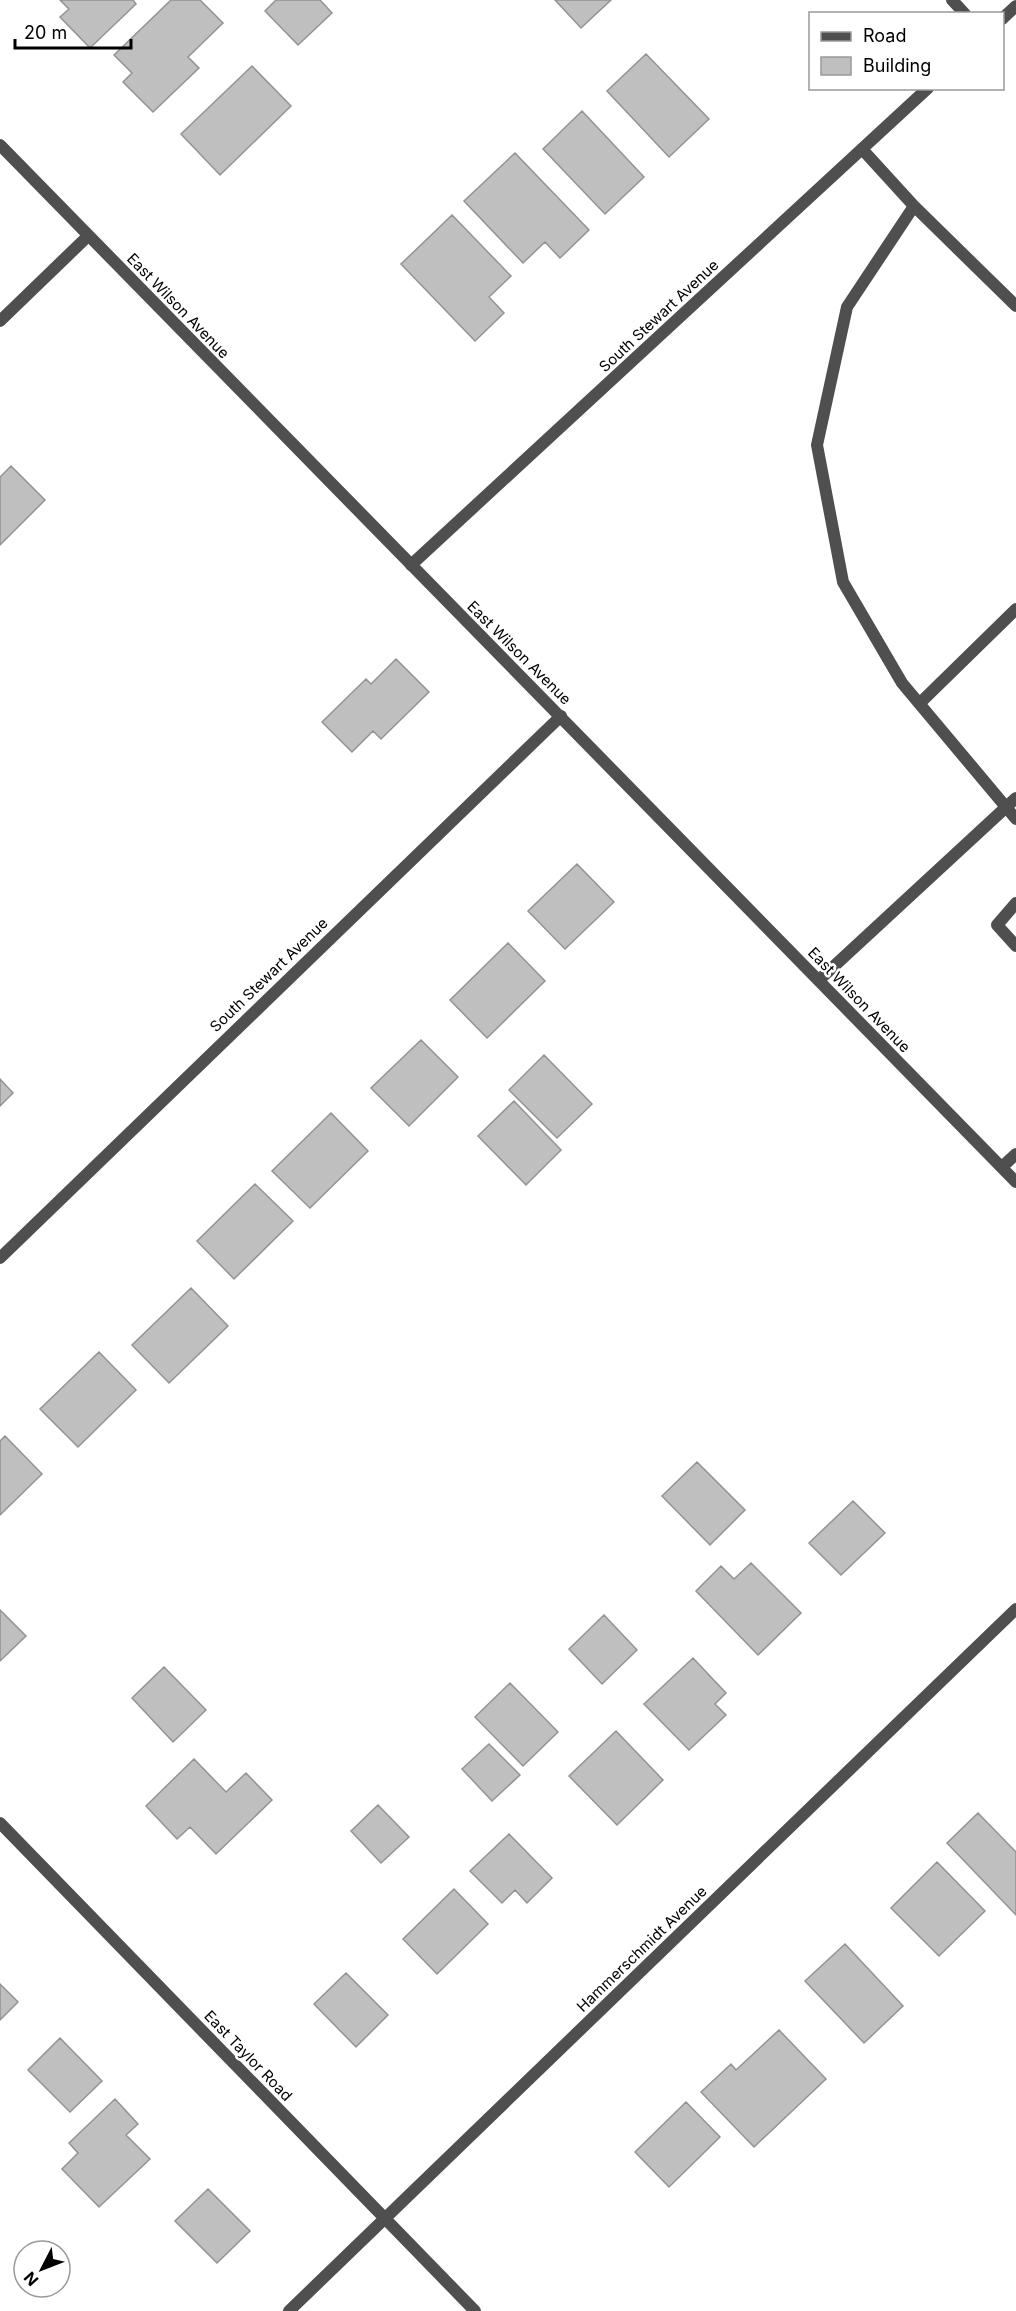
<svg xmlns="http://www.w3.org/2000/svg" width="1016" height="2311" font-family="Inter,sans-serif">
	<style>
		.building { fill: #bfbfbf; stroke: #939393; stroke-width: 1.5 }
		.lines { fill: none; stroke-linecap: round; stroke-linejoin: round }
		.service { stroke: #4f4f4f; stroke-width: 12 }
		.minor { stroke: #4f4f4f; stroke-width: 12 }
		.tertiary { stroke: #4f4f4f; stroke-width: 12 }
		.labels { text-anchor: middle; stroke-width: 5; stroke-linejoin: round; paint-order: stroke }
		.street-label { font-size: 15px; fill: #000; stroke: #fff }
	</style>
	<rect width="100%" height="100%" fill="#fff"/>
	<path class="building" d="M60,0h73l3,4 -46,44 -30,-31 9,-8z
		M171,0h29l23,23 -35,34 11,11 -46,44 -30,-30 9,-9 -18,-18z
		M276,0h44l12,13 -34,32 -33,-34z
		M555,0h56l-30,28z
		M646,54l63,65 -40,38 -62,-66z
		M252,66l39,40 -71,69 -39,-41z
		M582,111l62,66 -39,37 -62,-65z
		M515,153l74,77 -29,28 -15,-16 -22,21 -59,-62z
		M452,215l59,61 -22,21 15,16 -29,28 -74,-77z
		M11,466l34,34 -45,45v-68z
		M396,659l33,33 -48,47 -8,-8 -21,21 -30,-30 44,-43 5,5z
		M577,864l37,38 -49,47 -37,-38z
		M508,943l37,38 -58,57 -37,-38z
		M421,1040l37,37 -49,49 -38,-38z
		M544,1055l48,49 -35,34 -48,-48z
		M0,1079l13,14 -13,13z
		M514,1101l47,49 -35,35 -48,-49z
		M331,1113l37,38 -58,57 -38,-37z
		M255,1184l38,37 -59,58 -37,-38z
		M191,1288l37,38 -59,57 -37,-38z
		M99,1352l37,38 -58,57 -38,-38z
		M5,1436l37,38 -42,41v-74z
		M697,1462l48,48 -35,35 -48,-49z
		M853,1501l32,32 -44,42 -32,-32z
		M751,1563l50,50 -43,42 -62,-64 25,-25 13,13z
		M0,1610l26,26 -26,25z
		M604,1615l33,35 -35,34 -33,-35z
		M693,1658l33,35 -11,11 11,11 -37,35 -45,-46z
		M164,1667l42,43 -33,32 -41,-44z
		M510,1683l48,49 -35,34 -48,-49z
		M616,1731l47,49 -46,45 -48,-49z
		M489,1744l31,31 -28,26 -30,-32z
		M194,1759l32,33 20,-19 26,27 -56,54 -26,-27 -13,12 -31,-33z
		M378,1805l31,32 -28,26 -30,-32z
		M978,1813l38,39v63l-69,-72z
		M509,1834l43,44 -25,25 -12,-13 -13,13 -32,-32z
		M937,1862l48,49 -46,45 -48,-48z
		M454,1889l34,35 -51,50 -34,-35z
		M845,1944l58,62 -39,37 -59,-62z
		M346,1973l42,42 -32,32 -42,-43z
		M0,1984l18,18 -18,18z
		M779,2030l47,49 -72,68 -53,-55 30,-28 5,6z
		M60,2038l42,43 -32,31 -42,-42z
		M115,2099l23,25 -12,11 24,24 -51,48 -37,-38 16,-16 -9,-10z
		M686,2102l34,35 -51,50 -34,-35z
		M208,2189l42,42 -33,32 -42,-42z"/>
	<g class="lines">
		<path class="service" d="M862,149l52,57 -67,101 -30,138 26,137 59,101 114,136
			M914,206l102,100
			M920,703l96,-94
			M1016,903l-19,22 19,21
			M1002,1167l14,-13"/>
		<path class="minor" d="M952,0l13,14
			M1002,19l14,-13
			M0,321l88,-85
			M411,565l517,-477
			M819,980l197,-182
			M0,1258l561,-542
			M0,1823l475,488
			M289,2311l727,-702"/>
		<path class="tertiary" d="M0,145l1016,1037"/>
	</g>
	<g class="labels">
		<g class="street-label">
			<text transform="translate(178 306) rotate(46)" y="5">East Wilson Avenue</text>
			<text transform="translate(659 316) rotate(-43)" y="5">South Stewart Avenue</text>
			<text transform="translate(519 653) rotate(45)" y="5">East Wilson Avenue</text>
			<text transform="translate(269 975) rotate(-44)" y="5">South Stewart Avenue</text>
			<text transform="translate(859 1000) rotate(46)" y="5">East Wilson Avenue</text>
			<text transform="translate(642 1949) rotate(-44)" y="5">Hammerschmidt Avenue</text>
			<text transform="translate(248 2056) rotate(46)" y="5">East Taylor Road</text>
		</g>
	</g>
	<rect x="809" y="12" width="195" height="78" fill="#ffffff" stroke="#999999" stroke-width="1.5"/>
	<rect x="821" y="32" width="30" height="9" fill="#4f4f4f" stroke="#999999" stroke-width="1.5"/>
	<text x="863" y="42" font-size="18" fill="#000000">Road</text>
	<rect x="821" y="57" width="30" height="18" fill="#bfbfbf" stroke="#999999" stroke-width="1.5"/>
	<text x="863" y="72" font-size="18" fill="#000000">Building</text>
	<g transform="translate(42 2269) rotate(228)"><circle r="28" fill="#ffffff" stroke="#999999" stroke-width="1.5"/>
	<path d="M0-4.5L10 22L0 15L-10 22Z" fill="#000000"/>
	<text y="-9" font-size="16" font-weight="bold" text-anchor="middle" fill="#000000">N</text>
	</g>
	<path d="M15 39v9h116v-9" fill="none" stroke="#000000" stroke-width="3"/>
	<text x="24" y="39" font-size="18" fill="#000000" stroke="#ffffff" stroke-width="4.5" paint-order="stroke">20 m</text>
</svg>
